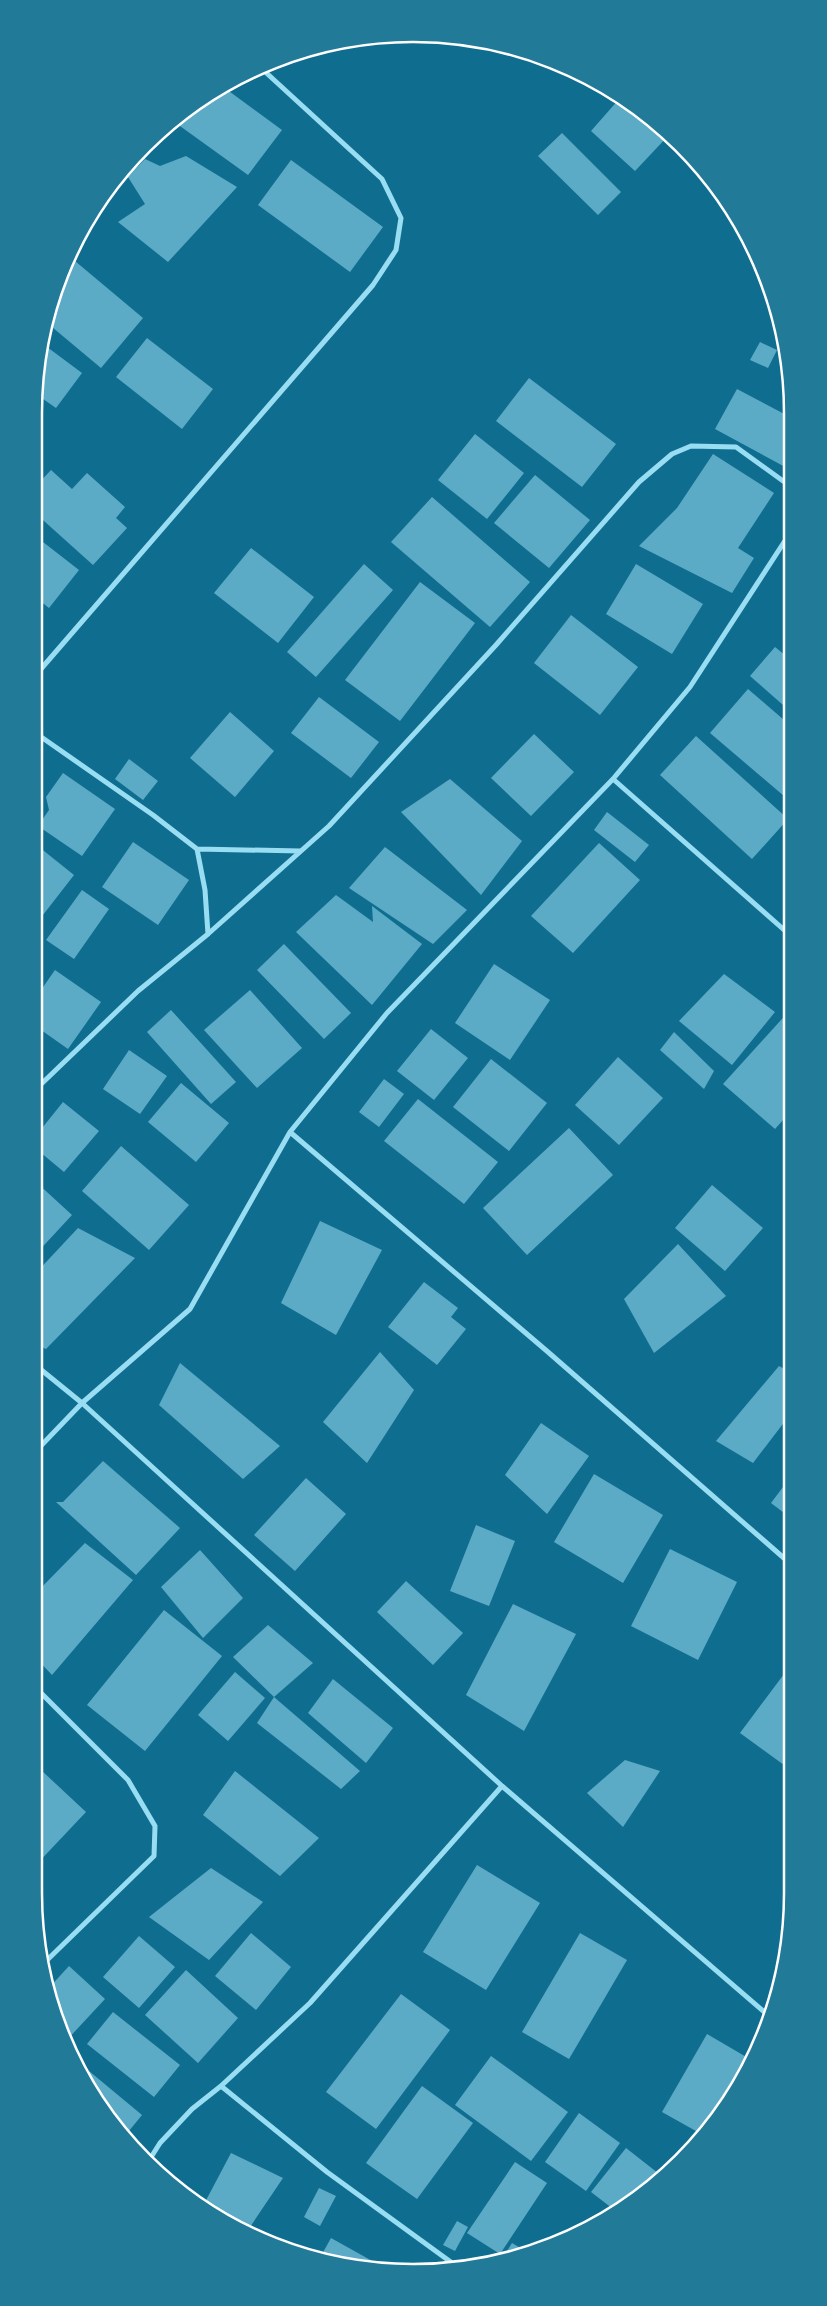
<svg xmlns="http://www.w3.org/2000/svg" width="827" height="2306" font-family="Roboto,sans-serif">
	<style>
		.building { fill: #5cabc6 }
		.lines { fill: none; stroke-linecap: round; stroke-linejoin: round }
		.street { stroke: #99ddf3; stroke-width: 5 }
		.rim { fill: none; stroke: #fff; stroke-width: 2.5 }
	</style>
	<rect width="100%" height="100%" fill="#0f6e90"/>
	<path class="building" d="M583,77l21,8 12,10 -5,6z
		M222,86l60,44 -34,45 -75,-54z
		M620,98l47,39 -32,34 -44,-40z
		M562,133l59,59 -23,23 -60,-59z
		M186,156l51,31 -69,75 -50,-40 27,-18 -17,-27 17,-18 15,7z
		M291,160l92,67 -33,45 -92,-67z
		M69,256l74,62 -42,50 -55,-46z
		M147,338l66,51 -31,40 -66,-52z
		M760,342l17,8 -9,18 -18,-8z
		M43,344l39,29 -26,35 -20,-14z
		M529,378l87,66 -34,43 -86,-66z
		M737,389l53,28v45l-3,6 -72,-39z
		M475,434l49,39 -37,46 -49,-39z
		M713,454l61,39 -36,55 16,10 -22,35 -93,-47 38,-38z
		M51,470l21,19 15,-16 38,34 -9,11 11,10 -34,37 -59,-53v-24z
		M535,475l55,45 -41,48 -55,-45z
		M432,497l98,85 -40,45 -99,-85z
		M34,535l45,35 -30,38 -15,-12z
		M251,548l63,49 -36,46 -64,-50z
		M364,564l29,26 -77,87 -29,-25z
		M636,564l67,40 -31,50 -66,-40z
		M420,582l55,41 -75,98 -55,-41z
		M34,615l8,6 -8,12z
		M571,615l67,52 -38,48 -66,-52z
		M775,647l16,13v37l-8,8 -33,-29z
		M748,689l43,37v76l-81,-69z
		M319,697l60,45 -28,36 -60,-45z
		M230,712l44,39 -39,46 -45,-39z
		M534,734l40,38 -43,44 -40,-38z
		M696,736l92,83 -36,40 -92,-84z
		M129,759l29,22 -15,19 -28,-21z
		M63,773l52,36 -33,47 -44,-30 11,-16 -3,-13z
		M450,779l72,62 -41,54 -80,-83z
		M607,812l42,33 -14,17 -41,-32z
		M133,842l56,38 -31,45 -56,-38z
		M34,843l40,32 -38,49 -2,-3z
		M599,843l41,37 -67,73 -42,-37z
		M385,847l82,63 -34,34 -84,-56z
		M82,890l27,19 -35,50 -28,-19z
		M336,895l37,27 -1,-16 50,38 -50,61 -76,-73z
		M284,944l67,69 -27,26 -67,-69z
		M494,964l56,36 -40,60 -55,-37z
		M55,970l46,32 -33,47 -34,-24v-25z
		M724,974l51,38 -43,53 -53,-44z
		M250,990l52,58 -45,40 -53,-58z
		M791,1009l1,101 -17,19 -52,-45z
		M171,1010l65,72 -25,22 -64,-72z
		M431,1029l37,29 -34,42 -37,-29z
		M674,1032l40,39 -10,18 -44,-39z
		M129,1050l38,26 -27,38 -37,-25z
		M618,1057l45,41 -44,47 -44,-40z
		M491,1059l56,44 -38,48 -56,-44z
		M384,1079l20,15 -25,33 -20,-15z
		M181,1083l48,40 -33,39 -48,-40z
		M418,1099l80,63 -34,42 -80,-63z
		M63,1102l36,29 -35,41 -30,-25v-9z
		M569,1128l44,47 -86,80 -44,-47z
		M121,1146l68,59 -40,45 -67,-59z
		M35,1181l37,34 -38,41v-73z
		M712,1185l51,43 -38,43 -50,-43z
		M320,1221l62,29 -46,85 -55,-32z
		M78,1228l57,30 -89,91 -12,-5v-69z
		M678,1244l48,52 -72,57 -30,-54z
		M424,1282l34,26 -7,9 15,12 -29,36 -49,-38z
		M380,1352l34,38 -47,73 -44,-41z
		M180,1363l100,83 -37,33 -84,-74z
		M779,1366l13,7v39l-39,51 -37,-22z
		M541,1423l48,33 -42,58 -42,-39z
		M103,1461l77,67 -44,47 -80,-73h7z
		M594,1474l69,41 -40,68 -69,-41z
		M792,1475v44l-21,-16z
		M306,1478l40,36 -51,57 -41,-36z
		M476,1525l39,16 -26,65 -39,-15z
		M85,1543l48,37 -81,95 -18,-19v-61z
		M670,1549l67,33 -39,78 -67,-34z
		M200,1550l43,48 -40,40 -42,-51z
		M406,1581l57,52 -30,32 -56,-53z
		M513,1604l63,30 -52,97 -58,-36z
		M164,1610l58,46 -77,95 -58,-46z
		M268,1625l45,38 -39,34 -41,-40z
		M793,1662v91l-9,12 -44,-32z
		M235,1672l30,26 -37,43 -30,-26z
		M333,1679l60,49 -27,35 -58,-50z
		M274,1697l86,74 -19,18 -84,-66z
		M625,1760l35,11 -37,56 -36,-34z
		M41,1770l45,42 -52,55v-90z
		M235,1771l84,67 -39,38 -77,-61z
		M477,1865l63,38 -54,87 -63,-38z
		M211,1868l52,34 -54,58 -60,-43z
		M251,1933l40,34 -35,43 -41,-34z
		M580,1933l47,27 -58,99 -47,-27z
		M139,1936l36,31 -36,41 -36,-31z
		M69,1966l36,33 -40,43 -17,-53z
		M186,1970l52,48 -40,45 -53,-48z
		M782,1978l-2,13v1l-5,-5z
		M401,1994l49,36 -74,99 -50,-37z
		M113,2012l67,53 -26,32 -67,-53z
		M707,2034l41,24 -45,77 -41,-23z
		M491,2056l77,56 -37,49 -76,-56z
		M89,2071l53,44 -18,22 -38,-62z
		M422,2086l51,37 -56,76 -51,-36z
		M579,2113l41,30 -34,48 -41,-29z
		M626,2148l37,29 -38,31 -8,4 -26,-20z
		M231,2153l52,25 -37,55 -43,-27z
		M515,2162l32,21 -47,71 -33,-21z
		M319,2188l17,8 -16,30 -16,-9z
		M457,2221l11,6 -13,24 -12,-6z
		M331,2238l43,24 -4,7 -49,-13z
		M512,2243l15,9 -15,7 -11,2z"/>
	<g class="lines">
		<path class="street" d="M34,677l339,-392 23,-35 5,-32 -19,-39 -121,-111
			M34,732l119,83 44,34 103,2
			M613,779l178,157
			M197,849l8,41 3,44
			M34,1091l104,-100 70,-57 121,-108 167,-181 143,-163 33,-28 19,-8 45,1 54,39
			M290,1132l258,220 245,214
			M34,1364l48,39 420,383 267,230
			M34,1453l48,-50 108,-94 100,-177 97,-119 226,-234 77,-92 100,-154
			M34,1686l94,94 27,46 -1,30 -113,110
			M221,2086l106,86 132,96
			M148,2162l12,-19 32,-34 29,-23 89,-83 192,-217"/>
	</g>
	<path d="M0 0H827V2306H0ZM413 42H413A371 371 0 0 1 784 413V1893A371 371 0 0 1 413 2264H413A371 371 0 0 1 42 1893V413A371 371 0 0 1 413 42Z" fill="#227a99" fill-rule="evenodd"/>
	<path class="rim" d="M413 42H413A371 371 0 0 1 784 413V1893A371 371 0 0 1 413 2264H413A371 371 0 0 1 42 1893V413A371 371 0 0 1 413 42Z"/>
</svg>
